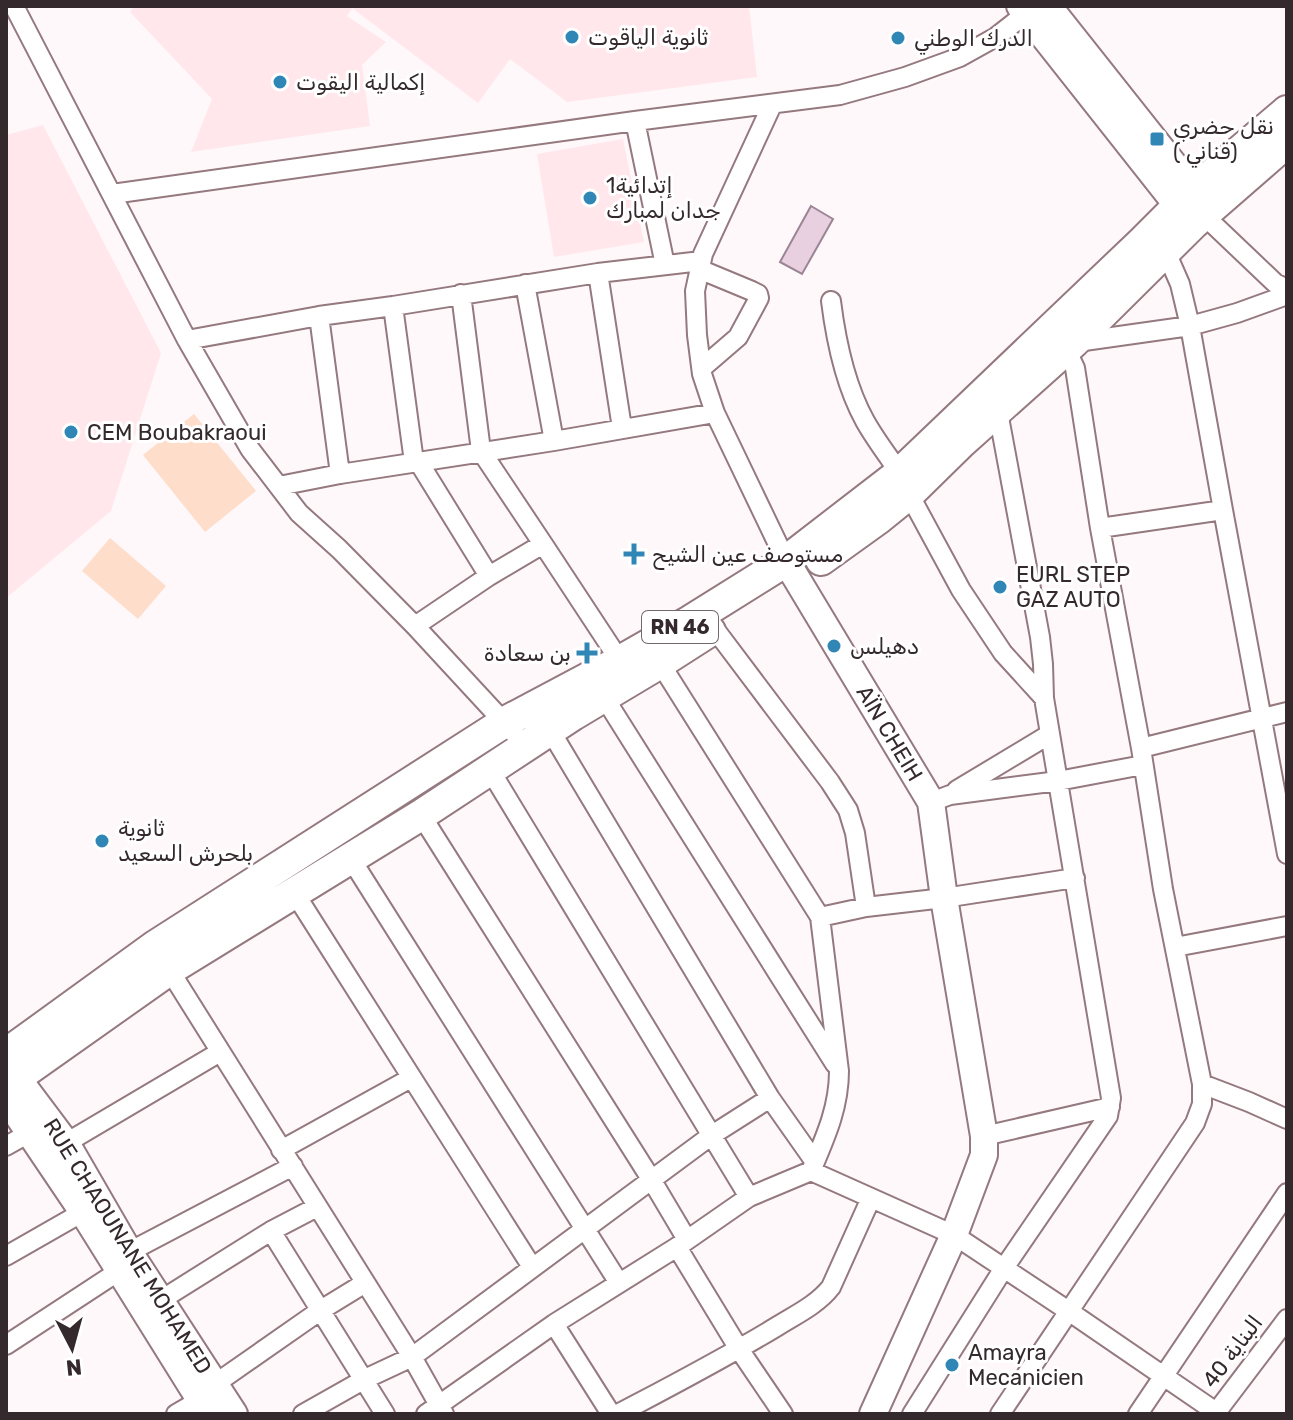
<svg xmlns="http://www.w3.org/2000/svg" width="1293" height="1420" font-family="Rubik,'Noto Sans Arabic',sans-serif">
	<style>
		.built { fill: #ffe7ec }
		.green { fill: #feddca }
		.building { fill: #e8d0e1; stroke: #9b8594; stroke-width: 2 }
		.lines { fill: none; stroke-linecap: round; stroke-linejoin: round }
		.street-casing { stroke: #94797f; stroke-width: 22 }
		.secondary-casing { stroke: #94797f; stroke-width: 30 }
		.primary-casing { stroke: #94797f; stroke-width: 34 }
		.street { stroke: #fff; stroke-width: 18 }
		.secondary { stroke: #fff; stroke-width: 26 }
		.primary { stroke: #fff; stroke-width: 30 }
		.poi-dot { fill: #3087b6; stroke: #fff; stroke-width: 3 }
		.labels { text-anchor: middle; stroke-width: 6; stroke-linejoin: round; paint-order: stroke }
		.shield { fill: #fff; stroke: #71696b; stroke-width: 2 }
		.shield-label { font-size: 20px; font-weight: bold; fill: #34292c }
		.poi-label { font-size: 22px; fill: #34292c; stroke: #fff; text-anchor: start }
		.street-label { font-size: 22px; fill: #34292c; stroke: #fff }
	</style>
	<rect width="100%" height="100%" fill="#fff8fa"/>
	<path class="built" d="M134,6h615l8,71 -190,25 -57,-43 -32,44 -126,-95 -5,8 39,26 -24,23 8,61 -179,26 21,-53 -82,-87z
		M43,125l118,228 -50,158 -105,87v-463z
		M623,139l21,103 -90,15 -17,-103z"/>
	<path class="green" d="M194,414l62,77 -51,41 -62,-77z
		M110,538l56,48 -28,33 -56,-48z"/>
	<path class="building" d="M811,206l22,13 -31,55 -22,-12z"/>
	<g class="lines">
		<g class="street-casing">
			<path id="street" d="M14,6l173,334 63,109 49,64 40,36 76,77 111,120
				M772,105l-69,149 -8,37 2,44 5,39 13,39 71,148
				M635,121l30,144
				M112,194l523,-73 205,-26 65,-18 55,-20 36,-20 37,-29
				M1209,209l4,15 62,59 12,6
				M1166,252l14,32 10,42 33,184 64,344
				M699,269l53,22 6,3 1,4 -21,39 -36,31
				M598,273l24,155
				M525,284l29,157
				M461,294l20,157 62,93
				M831,301c5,40 14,84 34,120 10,18 23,35 35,52
				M393,306l21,156
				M319,316l21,158
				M187,340l132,-24 74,-10 205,-33 103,-12
				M1077,342l113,-16 47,-13 50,-18
				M418,461l71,115
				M279,486l61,-12 214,-33 161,-28
				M909,494l52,96 42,63 41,45
				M1100,528l123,-18
				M415,626l74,-50 54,-32 77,117
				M714,628l116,154 18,28 7,23 11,74
				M660,663l160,254 19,154c0,37 -14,67 -28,100
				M604,697l231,367
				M550,730l220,368 45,64
				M1141,748l146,-36
				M490,770l259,427
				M957,790l93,-56
				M931,802l19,-7 108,-14 85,-16
				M421,815l230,364 35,59
				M351,859l268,424
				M294,892l238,375
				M820,917l46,-10 78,-9 131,-20
				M1175,947l112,-21
				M165,963l247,394 32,57
				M1202,1084l47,18 38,17
				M984,1136l126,-29
				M66,1143l154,-91
				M6,1146l25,-14
				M281,1150l130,-72
				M271,1231l114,183
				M677,1247l62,102 44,65
				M129,1252l164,-86
				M6,1256l77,-44
				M161,1300l110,-69 46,-24
				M554,1324l57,90
				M6,1345l113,-74
				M215,1384l106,-74 44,-27
				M176,1414l24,-14
				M303,1414l62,-35 47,-22 300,-222 58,-37
				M426,1414l128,-90 123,-77 72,-50 62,-26 143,64 116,77 146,100
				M618,1414c53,-28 107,-56 158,-87 19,-12 41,-22 55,-40l40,-89
				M912,1414l92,-146 104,-152 3,-18 -67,-400 -1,-34 -3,-27 -42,-225
				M1000,1414l195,-291 7,-19v-20l-39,-195 -22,-141 -41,-220 -25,-160 -9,-19
				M1138,1414l149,-221
				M1215,1414l72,-95"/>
		</g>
		<g class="secondary-casing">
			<path id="secondary" d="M1020,6l169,214
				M1048,6l157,198
				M786,561l145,241 13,96 40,238v19l-30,80 -81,179
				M18,1079l48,64 63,109 105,162
				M6,1098l77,114 126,202"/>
		</g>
		<g class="primary-casing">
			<path id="primary" d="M821,560l57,-41 31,-25 52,-51 113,-101 119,-118 94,-82
				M6,1054l149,-108 350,-224 115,-61 70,-40 96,-60 114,-88 242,-231 52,-52 93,-79
				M19,1076l150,-106 252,-155 152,-100 87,-52 50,-32"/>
		</g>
		<use href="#street" class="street"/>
		<use href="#secondary" class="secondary"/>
		<use href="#primary" class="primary"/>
	</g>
	<g class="poi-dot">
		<circle cx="572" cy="37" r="8"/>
		<circle cx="898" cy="38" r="8"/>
		<circle cx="280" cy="82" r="8"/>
		<rect x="1149" y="131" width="16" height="16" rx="4"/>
		<circle cx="590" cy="198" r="8"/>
		<circle cx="71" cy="432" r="8"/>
		<path d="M630 542h8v8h8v8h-8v8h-8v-8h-8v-8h8z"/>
		<circle cx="1000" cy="587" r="8"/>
		<circle cx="834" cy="646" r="8"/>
		<path d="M583 641h8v8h8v8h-8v8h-8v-8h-8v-8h8z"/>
		<circle cx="102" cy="841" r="8"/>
		<circle cx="952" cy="1365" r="8"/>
	</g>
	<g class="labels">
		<rect class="shield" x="642" y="611" width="76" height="32" rx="6"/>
		<g class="shield-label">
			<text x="680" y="634">RN 46</text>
		</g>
		<g class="poi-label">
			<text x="588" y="45">ثانوية الياقوت</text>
			<text x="914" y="46">الدرك الوطني</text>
			<text x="296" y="90">إكمالية اليقوت</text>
			<text x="1173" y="134">نقل حضري<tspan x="1173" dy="25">( قناني)</tspan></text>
			<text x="606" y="193">1إتدائية<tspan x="606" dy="25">جدان لمبارك</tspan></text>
			<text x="87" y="440">CEM Boubakraoui</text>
			<text x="652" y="562">مستوصف عين الشيح</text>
			<text x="1016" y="582">EURL STEP<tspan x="1016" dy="25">GAZ AUTO</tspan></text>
			<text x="850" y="654">دهيلس</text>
			<text x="571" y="661" text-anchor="end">بن سعادة</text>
			<text x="118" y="836">ثانوية<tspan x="118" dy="25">بلحرش السعيد</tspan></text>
			<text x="968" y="1360">Amayra<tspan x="968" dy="25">Mecanicien</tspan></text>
		</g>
		<g class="street-label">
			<text transform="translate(890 733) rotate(59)" y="8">AÏN CHEIH</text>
			<text transform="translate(128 1246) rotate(58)" y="8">RUE CHAOUNANE MOHAMED</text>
			<text transform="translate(1232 1351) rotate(-53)" y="8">البناية 40</text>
		</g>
	</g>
	<rect width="1293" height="1420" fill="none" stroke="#34292c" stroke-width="16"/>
	<g transform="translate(72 1348) rotate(174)" stroke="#ffffff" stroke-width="6" paint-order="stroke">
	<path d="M0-6L14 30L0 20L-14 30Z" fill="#34292c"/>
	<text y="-12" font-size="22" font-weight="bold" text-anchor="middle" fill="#34292c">N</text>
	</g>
</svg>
